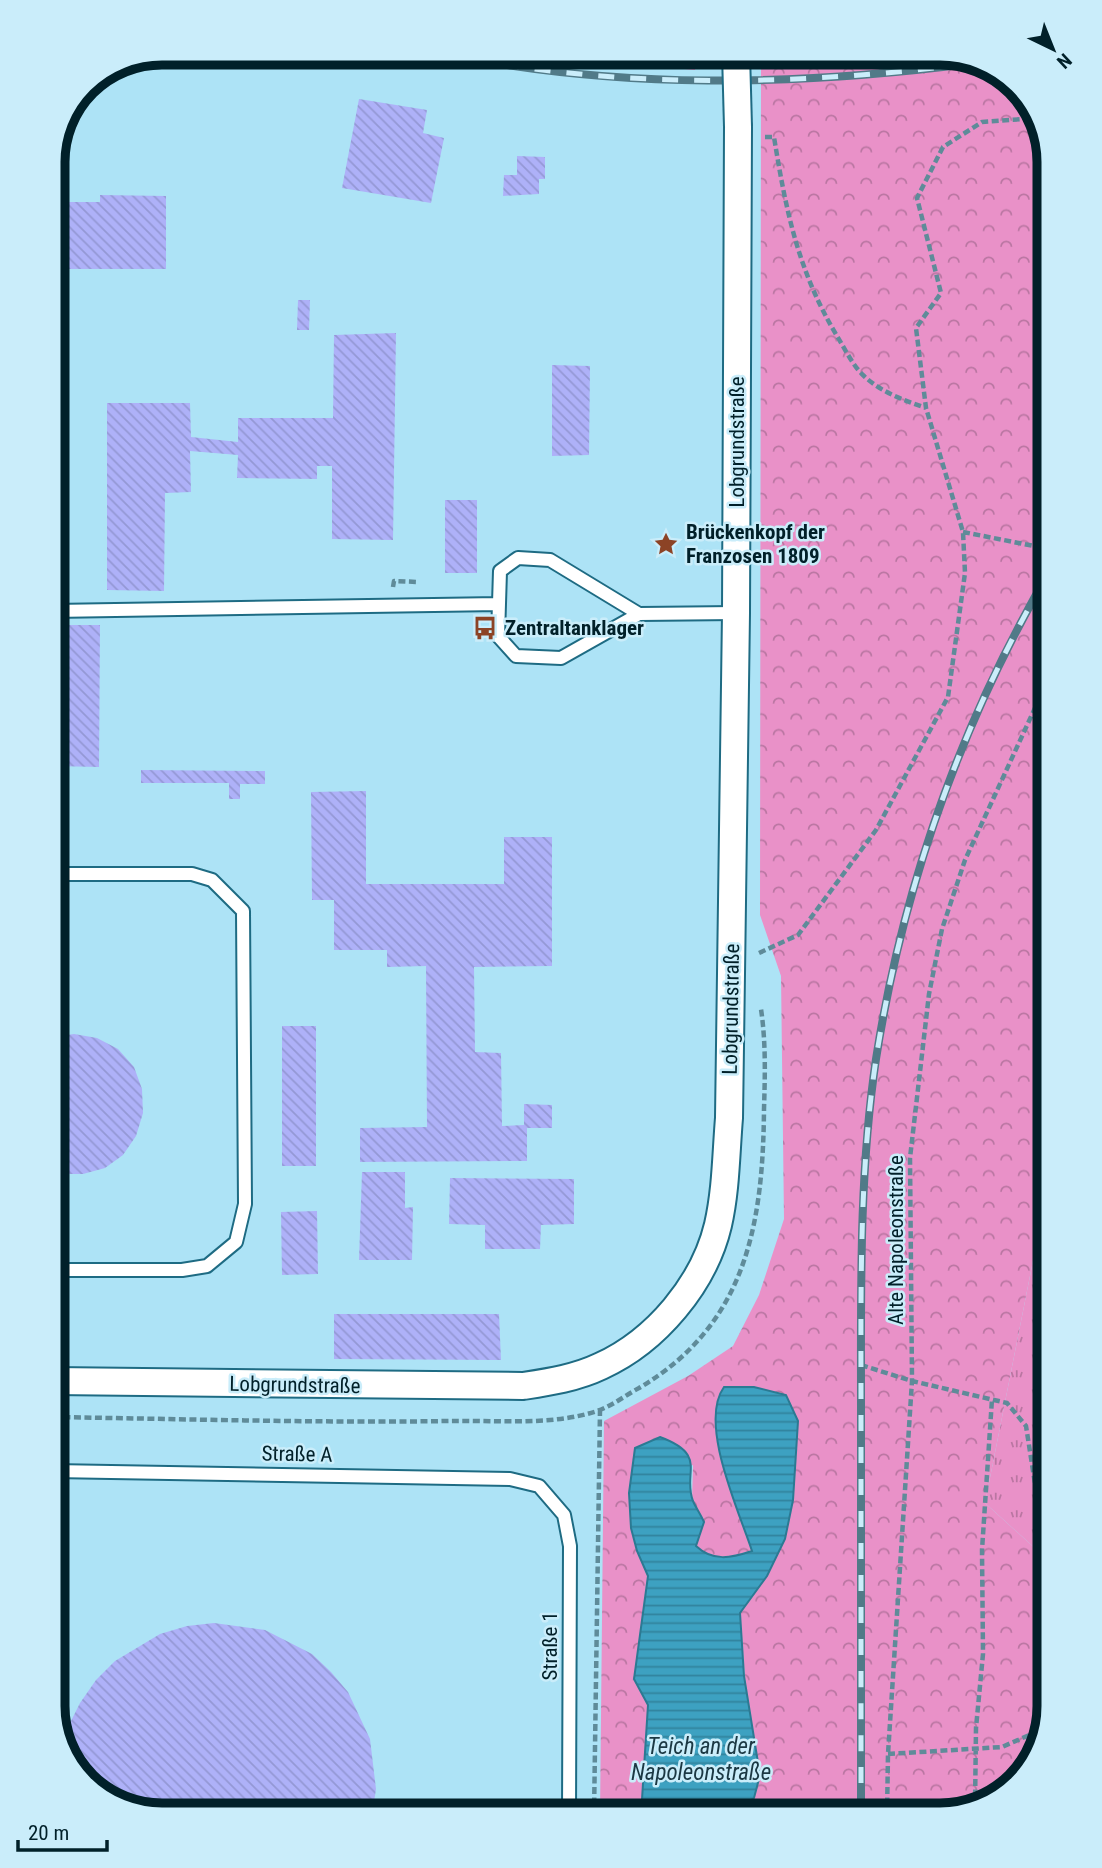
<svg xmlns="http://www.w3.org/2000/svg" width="1102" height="1868" font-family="'Roboto Condensed',sans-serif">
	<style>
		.grass { fill: url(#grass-tufts) }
		.forest { fill: url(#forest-crowns) }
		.water { fill: url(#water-rules); stroke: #2b7a93; stroke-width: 2 }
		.building { fill: url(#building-back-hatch) }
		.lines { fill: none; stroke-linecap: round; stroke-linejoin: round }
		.service-casing { stroke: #1e6b83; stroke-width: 16 }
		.minor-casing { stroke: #1e6b83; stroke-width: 30 }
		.path { stroke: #5f8b99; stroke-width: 4.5; stroke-dasharray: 7 3.5; stroke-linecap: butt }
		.service { stroke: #fff; stroke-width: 12 }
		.minor { stroke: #fff; stroke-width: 26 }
		.rail-casing { stroke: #517a88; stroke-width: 8 }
		.rail { stroke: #caedfa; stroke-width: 5; stroke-dasharray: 16; stroke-linecap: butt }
		.minor-bridge-casing { stroke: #1e6b83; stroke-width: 30; stroke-linecap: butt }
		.minor-bridge { stroke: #fff; stroke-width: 26 }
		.labels { text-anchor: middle; stroke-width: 5; stroke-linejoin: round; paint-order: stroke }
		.street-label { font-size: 21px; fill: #012029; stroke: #caedfa }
		.poi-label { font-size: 21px; font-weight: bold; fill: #012029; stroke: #caedfa; text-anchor: start }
		.water-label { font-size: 23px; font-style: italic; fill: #1b3843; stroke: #caedfa }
		.rim { fill: none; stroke: #012029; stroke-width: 9 }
	</style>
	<defs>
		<pattern id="grass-tufts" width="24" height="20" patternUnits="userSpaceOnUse" patternTransform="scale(1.75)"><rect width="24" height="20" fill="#e991c8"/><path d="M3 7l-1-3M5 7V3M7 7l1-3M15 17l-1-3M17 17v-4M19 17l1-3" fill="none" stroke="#ba76a2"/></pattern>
		<pattern id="forest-crowns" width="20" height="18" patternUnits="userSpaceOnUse" patternTransform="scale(1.75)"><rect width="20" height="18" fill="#e991c8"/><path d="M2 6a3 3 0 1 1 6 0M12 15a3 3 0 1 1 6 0" fill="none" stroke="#ba76a2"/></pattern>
		<pattern id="water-rules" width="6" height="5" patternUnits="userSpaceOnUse" patternTransform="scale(1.75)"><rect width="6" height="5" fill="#3da1c1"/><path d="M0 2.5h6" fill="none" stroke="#31839d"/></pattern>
		<pattern id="building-back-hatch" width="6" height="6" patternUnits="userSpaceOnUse" patternTransform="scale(1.75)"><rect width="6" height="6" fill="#aeb1f8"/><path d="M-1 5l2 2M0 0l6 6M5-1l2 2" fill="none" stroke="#9498d5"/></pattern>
	</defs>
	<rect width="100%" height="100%" fill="#ade3f6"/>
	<path class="grass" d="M1049,1180v381l-64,-58z"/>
	<path class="forest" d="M342,53h82c-26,17 -53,8 -82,0z
		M517,53h180l-2,17z
		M761,53h187l53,18 37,43 11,48v1018l-64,323 64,58v133l-11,26 1,22 -8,24 -43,38 -48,11h-211l25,-17 -14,-186 27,-36 -36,-91 21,65c-21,8 -39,12 -56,-4l8,-24 -12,-23 1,-34 -64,28 8,58 11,25 -14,102 14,27 -6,106 -1,4h-41l4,-394 84,-45 45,-30 26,-51 25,-76 -3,-243 -21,-61z"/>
	<path class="water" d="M724,1387h30l32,8 12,26 -5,79 -8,39 -18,37 -27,37 4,63 16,99 -6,23 -25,17h-88l7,-110 -14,-26 14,-103 -11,-25 -6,-23 -2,-35 6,-45 25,-11c49,18 22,36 33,64 3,7 8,14 11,21l-8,24c17,16 35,12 56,5 -13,-40 -54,-128 -28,-164z"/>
	<path class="building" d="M359,99l68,11 -4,23 21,5 -13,65 -89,-15z
		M517,156l28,1v22h-6v15l-36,2 1,-21h13z
		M100,195l66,1v73h-113v-67h47z
		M298,300h12l-1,30h-12z
		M396,333l-3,207 -61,-1v-73h-15v13l-80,-1 1,-23 -48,-4 1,41 -26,1 -1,98 -57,-1v-187h83l1,34 47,5v-24h95l1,-83z
		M552,365l38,1 -1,89 -37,1z
		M445,500h32v73h-32z
		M53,625h47l-1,142 -46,-1z
		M141,770l124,1v13h-25v15h-11v-16h-88z
		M366,791v93h138v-47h48v129l-78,1 1,85 26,1 1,73 22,-1v-21l28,1v23h-25v33l-167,1v-34l67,-1 -1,-161 -39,1v-17h-53v-50h-22l-1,-108z
		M282,1026h34v140h-34z
		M74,1034l23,4 21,11 16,18 8,22 1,24 -7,23 -13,19 -18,13 -22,6h-23l-7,-3v-134z
		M362,1172h43v36l8,-1 -1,53h-53z
		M450,1178l124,1v45l-33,1 -1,24h-55v-24l-36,-1z
		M317,1211l1,63 -36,1 -1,-63z
		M334,1314h165l2,46 -167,-1z
		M214,1623l51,7 47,24 19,18 17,20 22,47 6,50 -4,26h-217l-53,-18 -38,-43 4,-27 12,-24 16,-23 19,-19 45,-27 27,-8z"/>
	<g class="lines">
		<g class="service-casing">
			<path id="service" d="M53,611l446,-7
				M639,614l-89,-54 -32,-2 -18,13 -2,65 18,20 45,2 78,-44 97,-1
				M53,1270h129l25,-4 29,-24 9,-38 -2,-293 -31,-31 -20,-6h-139
				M53,1471l457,8 29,7 25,29 6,31 -1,269"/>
		</g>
		<g class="minor-casing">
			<path id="minor" d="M53,1381l470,5c26,-4 53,-8 78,-20 55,-25 103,-82 117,-141 8,-35 8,-71 11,-107l7,-505 2,-486"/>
		</g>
		<path class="path" d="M765,137h9c12,74 24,134 63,199 8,13 16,30 27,40 18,17 40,24 62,32
			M963,532l86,17
			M393,587l1,-6 24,1
			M759,953l39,-18 78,-105 72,-133 17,-124 -2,-41 -37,-124 -10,-80 25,-35 -24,-95 26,-51 39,-25 57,-4
			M861,1365l51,16 95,22 19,23 10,64 13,26
			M53,1417c132,2 265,6 397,4 48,-1 102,5 147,-10 15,-5 29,-16 42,-23 107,-63 124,-163 125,-279 1,-33 2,-66 -3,-100
			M888,1754l114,-7 41,-18
			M975,1807l1,-79 7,-74 -1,-104 10,-151
			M594,1815l6,-405
			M887,1815l1,-61 24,-373 -2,-223 19,-164 13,-65 23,-69 70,-152 14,-19"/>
		<use href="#service" class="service"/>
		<use href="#minor" class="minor"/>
		<g class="rail-casing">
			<path id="rail" d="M440,53c177,37 358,33 536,10
				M861,1815c0,-136 0,-273 0,-410 0,-116 -2,-232 15,-346 27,-173 85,-336 173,-487"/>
		</g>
		<use href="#rail" class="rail"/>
		<g class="minor-bridge-casing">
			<path id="minor-bridge" d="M736,53l2,74"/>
		</g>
		<use href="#minor-bridge" class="minor-bridge"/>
	</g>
	<defs>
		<g id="sight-bare" transform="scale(1.89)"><path d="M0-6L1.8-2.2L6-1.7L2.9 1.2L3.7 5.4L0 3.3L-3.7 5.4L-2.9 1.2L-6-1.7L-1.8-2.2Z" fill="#8c4325" stroke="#caedfa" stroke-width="2.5" paint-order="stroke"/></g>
		<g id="bus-bare" transform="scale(1.89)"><path d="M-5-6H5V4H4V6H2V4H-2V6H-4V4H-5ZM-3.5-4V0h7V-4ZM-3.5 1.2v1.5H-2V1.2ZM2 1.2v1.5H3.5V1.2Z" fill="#8c4325" stroke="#caedfa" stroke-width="2.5" paint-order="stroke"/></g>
	</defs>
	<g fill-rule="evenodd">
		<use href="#sight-bare" x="666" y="544"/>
		<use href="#bus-bare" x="485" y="628"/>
	</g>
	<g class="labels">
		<g class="street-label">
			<text transform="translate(737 442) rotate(-90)" y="7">Lobgrundstraße</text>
			<text transform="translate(731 1009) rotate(-89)" y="7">Lobgrundstraße</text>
			<text transform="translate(896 1240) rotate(-90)" y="7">Alte Napoleonstraße</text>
			<text transform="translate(295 1385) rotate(1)" y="7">Lobgrundstraße</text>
			<text transform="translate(297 1454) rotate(1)" y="7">Straße A</text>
			<text transform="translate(550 1646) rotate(-90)" y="7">Straße 1</text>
		</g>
		<g class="poi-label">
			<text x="686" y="539">Brückenkopf der<tspan x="686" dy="24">Franzosen 1809</tspan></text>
			<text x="505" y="635">Zentraltanklager</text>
		</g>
		<g class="water-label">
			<text x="701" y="1754">Teich an der<tspan x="701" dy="26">Napoleonstraße</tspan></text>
		</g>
	</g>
	<path d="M0 0H1102V1868H0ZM162 65H940A97 97 0 0 1 1037 162V1706A97 97 0 0 1 940 1803H162A97 97 0 0 1 65 1706V162A97 97 0 0 1 162 65Z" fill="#caedfa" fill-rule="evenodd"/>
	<path class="rim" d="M162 65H940A97 97 0 0 1 1037 162V1706A97 97 0 0 1 940 1803H162A97 97 0 0 1 65 1706V162A97 97 0 0 1 162 65Z"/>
	<g transform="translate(1053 49) rotate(137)" stroke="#caedfa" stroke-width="5" paint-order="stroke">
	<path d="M0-5L12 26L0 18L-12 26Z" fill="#012029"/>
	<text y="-10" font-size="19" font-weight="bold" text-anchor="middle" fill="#012029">N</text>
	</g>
	<path d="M18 1840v10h89v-10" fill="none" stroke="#012029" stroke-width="3.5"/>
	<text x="28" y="1840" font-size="21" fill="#012029" stroke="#caedfa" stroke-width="5" paint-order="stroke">20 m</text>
</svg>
